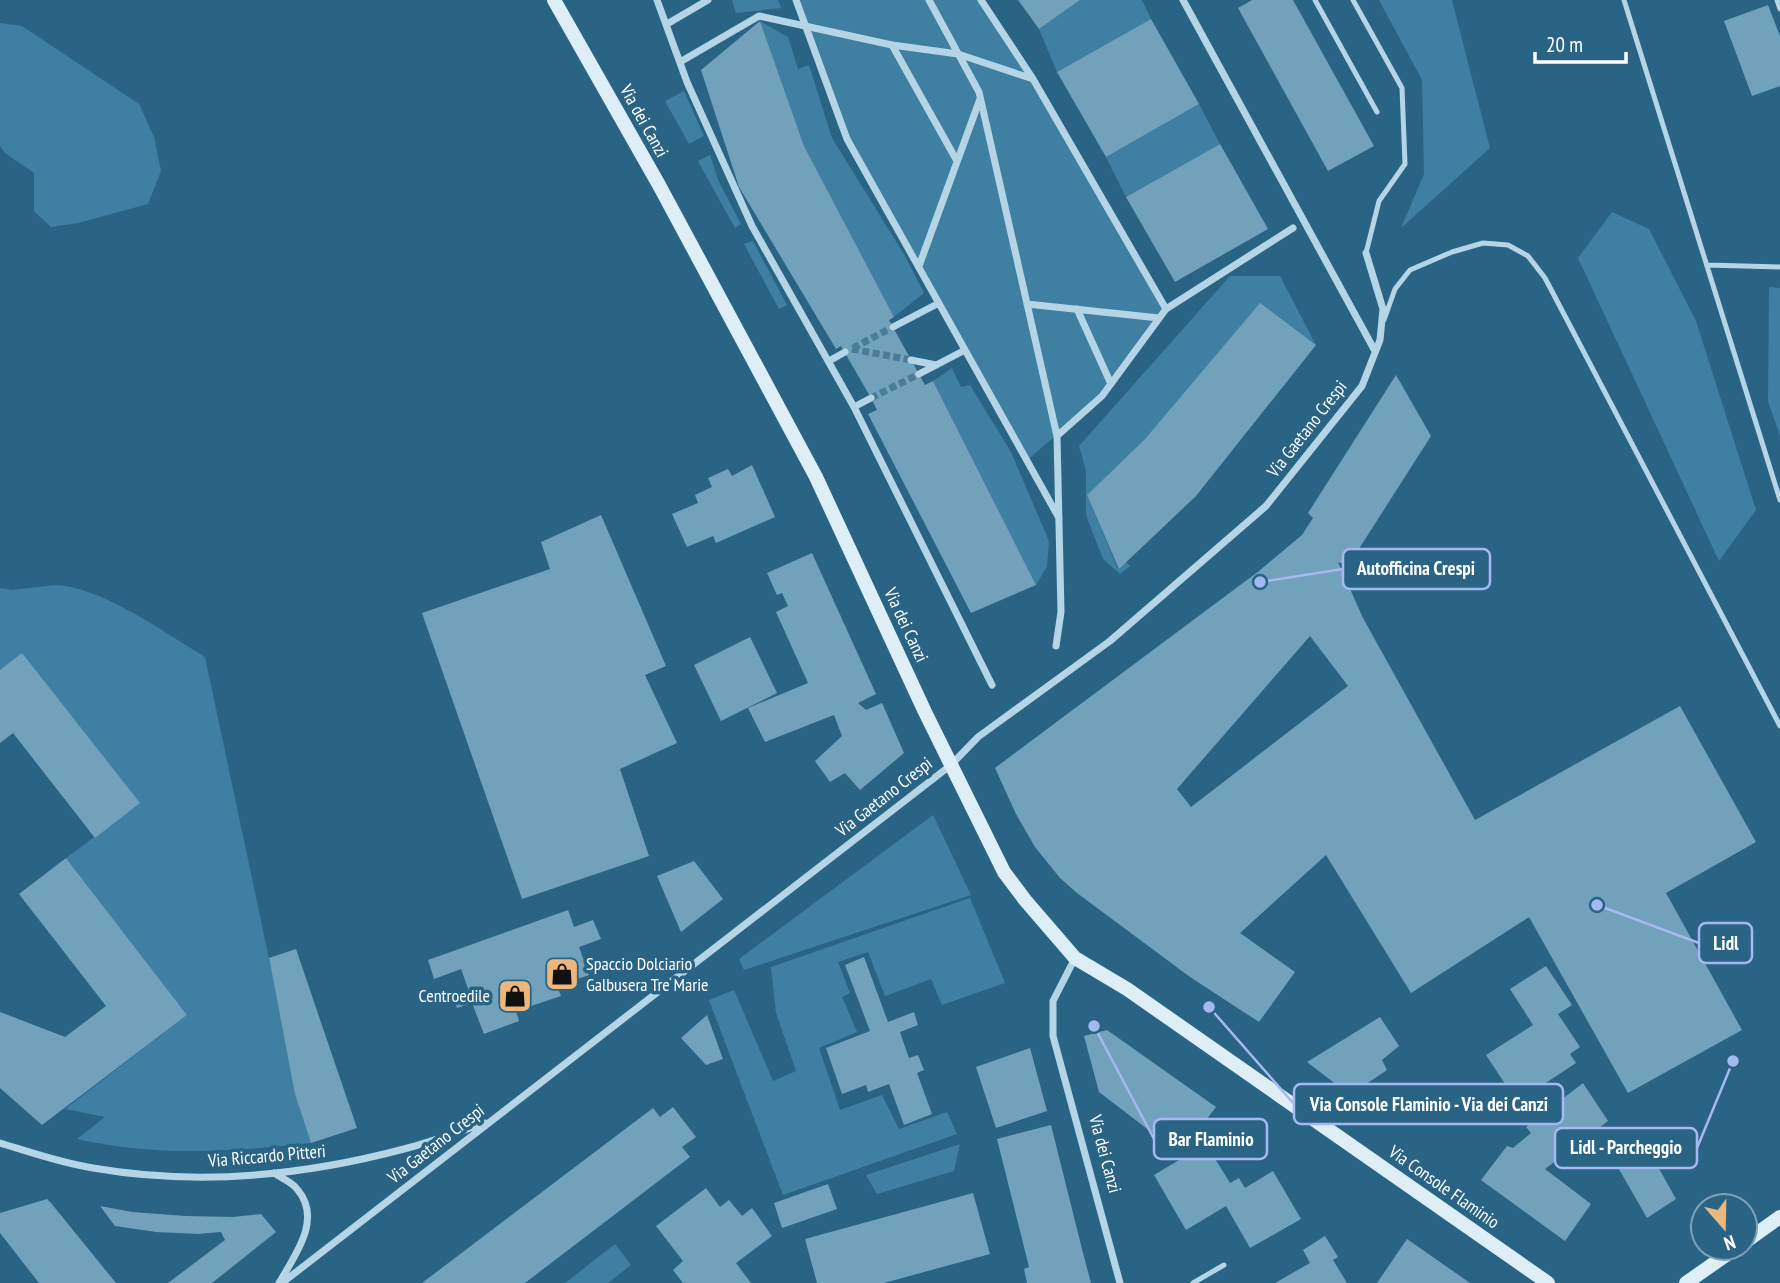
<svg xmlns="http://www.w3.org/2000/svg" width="1780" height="1283" font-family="'PT Sans Narrow',sans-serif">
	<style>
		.green { fill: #3f7fa1 }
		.building { fill: #72a1bb; fill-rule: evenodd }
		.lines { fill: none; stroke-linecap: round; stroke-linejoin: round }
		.street-tunnel { stroke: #4a7b97; stroke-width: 7; stroke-dasharray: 7 3.5; stroke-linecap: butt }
		.lane { stroke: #b5d5e7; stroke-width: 5 }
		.street { stroke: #b5d5e7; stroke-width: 7 }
		.secondary { stroke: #deeef7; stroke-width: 14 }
		.labels { text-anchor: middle; stroke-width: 7; stroke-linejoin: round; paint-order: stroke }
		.street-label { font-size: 18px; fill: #fff; stroke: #2a6485 }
		.poi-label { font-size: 18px; fill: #fff; stroke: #2a6485; text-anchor: start }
		.leader { fill: none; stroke: #a5b8ef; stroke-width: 2.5 }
		.callout-dot { fill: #a5b8ef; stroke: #2a6485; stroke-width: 2.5 }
		.callout { fill: #2a6485; stroke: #a5b8ef; stroke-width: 2.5 }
		.callout-label { font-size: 19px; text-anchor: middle; font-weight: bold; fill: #fff }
	</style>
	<rect width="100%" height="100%" fill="#2a6485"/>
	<path class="green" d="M732,0h46l3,8 -45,5z
		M796,0h185l52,79 133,230 -64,87 -76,65 -179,-322z
		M1080,0h62l9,19 -94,53 -18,-43z
		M1379,0h73l38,148 -89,80 23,-54 -2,-94z
		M760,21l28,16 10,32 11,-4 23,73 73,118 19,37 -30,24 -90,-171z
		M0,23l22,3 117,78 15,33 7,34 -13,33 -70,19 -27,4 -17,-16v-38l-29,-20 -5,-7z
		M684,91l20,45 -15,8 -24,-43z
		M1199,104l21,40 -94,53 -20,-40z
		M710,155l8,25 23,44 -6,4 -37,-67z
		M1612,212l37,17 47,92 60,189 -37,51 -141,-303z
		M753,241l34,64 -8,4 -35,-65z
		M1230,276h50l36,69 -56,-41 -115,135 -58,56 31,74 8,-7 4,4 -10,8 -17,-15 -17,-44v-45l-7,-24z
		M1769,287l11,1v148l-12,-35z
		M952,368l9,19 9,-2 41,67 38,89 -2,25 -11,19 -103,-204z
		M56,585c48,3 107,47 149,72l66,311 24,125 16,50c-81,9 -154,14 -234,-4l28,-22 -40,-8 122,-94 -121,-157 74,-55 -140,-133v-82l12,2z
		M933,815l38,80 -227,75 -5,-11z
		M970,898l35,85 -63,22 -11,-26 -46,17 -17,-44 -30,10 12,31 -8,4 15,35 -38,16 21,62 42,-15 17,34 48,-17 10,22 -174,61 -74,-195 25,-10 39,91 23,-10 -20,-58 -5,-46z
		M960,1144l-6,27 -77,23 -11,-19z
		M615,1244l16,21 -23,18h-43z"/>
	<path class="building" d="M1018,0h62l-41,29z
		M1252,0h41l81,146 -46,25 -90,-163z
		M1768,5l12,31v50l-28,10 -28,-75z
		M1151,19l48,85 -93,53 -49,-85z
		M760,21l44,125 90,171 -5,3 36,65 8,-4 103,204 -65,28 -103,-199 9,-4 -6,-12 -30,-52 -5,3 -97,-162 -38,-117z
		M1220,144l48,85 -93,53 -49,-85z
		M1260,303l56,42 -120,151 -77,73 -32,-74 58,-56z
		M1396,375l35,61 -83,130 -10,-4 25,56 112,202 205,-114 76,136 -90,51 76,137 -114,63 -99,-176 -118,76 -85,-138 -86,78 55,39 -36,50 -69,-45 -113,-84 -17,-15 -25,-31 -19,-33 -21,-46 264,-197 43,-36 11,-17 -5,-5zM1310,636l38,50 -157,121 -14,-18z
		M752,465l23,52 -59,26 -3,-7 -26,11 -15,-33 26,-11 -3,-8 17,-8 -4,-9 20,-9 4,7z
		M601,515l65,151 -21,9 32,68 -57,26 29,87 -127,43 -100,-286 128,-44 -9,-27z
		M812,553l64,141 -18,9 8,7 16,-7 22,50 -44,37 -15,-17 -15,9 -15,-21 27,-25 -8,-21 -69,27 -17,-34 60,-25 -32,-71 12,-6 -6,-13 -5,2 -10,-22z
		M750,637l27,56 -56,28 -27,-56z
		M22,653l118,150 -45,35 -82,-105 -13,10v-73z
		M66,858l121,157 -145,110 -42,-37v-76l65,25 41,-31 -87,-112z
		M694,861l29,38 -42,33 -24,-56z
		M568,910l6,17 19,-7 8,19 -22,8 10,28 -32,11 4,10 -45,15 3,10 -35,13 -12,-31 -15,5 -3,-8 16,-6 -9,-25 -27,10 -6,-19z
		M296,949l61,179 -46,15 -16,-49 -26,-136z
		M864,957l24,65 26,-10 4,13 -18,7 9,26 9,-3 6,15 -7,3 15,41 -28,11 -15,-41 -21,8 -2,-7 -24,9 -16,-46 44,-17 -25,-66z
		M1546,966l26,39 -14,9 22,33 -10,7 6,9 -59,39 -31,-47 47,-30 -23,-36z
		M707,1015l16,44 -17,6 -25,-27z
		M1380,1017l19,29 -17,14 5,10 -37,25 -43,-33z
		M1107,1030l109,77 -22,29 -6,-2 -8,10 -13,-7 -4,4 -64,-49 -15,-56z
		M1030,1048l17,63 -51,17 -20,-61z
		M1583,1083l25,38 -63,48 46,35 -26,37 -84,-61 26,-34 6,2 18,-15 -5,-6z
		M673,1107l23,30 -14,10 8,10 -165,126h-103l231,-175 7,9z
		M1051,1125l32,128 8,30h-64l-3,-14 5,-2 -32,-128z
		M1638,1131l38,68 -29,19 -39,-68z
		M1206,1144l24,39 9,-5 6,10 28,-17 28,48 -51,29 -24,-42 -40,24 -32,-55z
		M828,1184l9,25 -55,19 -8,-25z
		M706,1188l14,19 9,-7 13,16 10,-8 20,28 -36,27 15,20h-68l-10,-13 10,-9 -27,-35z
		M973,1193l17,61 -106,29h-67l-12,-44z
		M47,1199l4,4 65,80h-77l-39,-50v-20z
		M100,1206l32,6 54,4 47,1 28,-3 15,18 -64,51h-44l57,-43 -4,-8 -23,2 -42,-2 -41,-6z
		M1325,1236l13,21 -5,3 14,23h-72l35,-20 -7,-13z
		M1407,1239l63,44h-93z"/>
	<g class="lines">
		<path class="street-tunnel" d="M853,348l40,-21
			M852,349l59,11
			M871,398l48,-24"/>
		<path class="lane" d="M1315,0l62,112
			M1353,0l49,88 3,76 -26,37 -13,52
			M1624,0l156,500
			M1777,0l3,9
			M1707,265l73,2
			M1384,320l11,-31 15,-19 42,-18 31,-9 25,2 20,11 17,22 235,448
			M1193,1283l31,-18"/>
		<path class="street" d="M657,0l30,82 65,144 102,181 138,278
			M796,0l51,139 212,379
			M929,0l50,92 78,344 4,176 -5,34
			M981,0l52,79 133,230 -64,87 -45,40
			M1183,0l192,351
			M667,24l41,-24
			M892,45l65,116
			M680,62l79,-46 133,29 66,9 75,25
			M919,266l61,-167
			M1027,304l132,14
			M1077,309l34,75
			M1166,309l127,-81
			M893,327l46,-24
			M911,360l25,5
			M829,361l16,-9
			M919,374l46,-24
			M854,407l17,-9
			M1075,958l-22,43v35l67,247
			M0,1143c30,9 61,20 93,25 103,18 209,8 311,-19 27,-7 54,-17 81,-26
			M274,1173c7,5 18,9 23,16 26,30 -2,66 -18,94
			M282,1283l669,-518 27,-28 132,-96 156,-135 96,-120 18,-46 3,-31 -17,-56"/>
		<path class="secondary" d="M554,0l105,185 157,292 109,235 79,160 21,28 50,58 52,31 421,294
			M1745,1242l35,-25
			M1686,1283l50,-35"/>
	</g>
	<defs>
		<g id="shop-square" transform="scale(1.75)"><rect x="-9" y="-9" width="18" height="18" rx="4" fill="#edb67c" stroke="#2a6485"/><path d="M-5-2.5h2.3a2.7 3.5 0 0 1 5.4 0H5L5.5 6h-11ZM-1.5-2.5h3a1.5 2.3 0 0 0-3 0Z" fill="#111"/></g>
	</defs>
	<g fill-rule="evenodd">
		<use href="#shop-square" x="562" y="974"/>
		<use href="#shop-square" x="515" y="996"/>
	</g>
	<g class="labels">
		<g class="street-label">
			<text transform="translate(644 121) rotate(61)" y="6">Via dei Canzi</text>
			<text transform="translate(1307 429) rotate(-52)" y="6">Via Gaetano Crespi</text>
			<text transform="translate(906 625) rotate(65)" y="6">Via dei Canzi</text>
			<text transform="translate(884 797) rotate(-38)" y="6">Via Gaetano Crespi</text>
			<text transform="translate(436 1144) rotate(-38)" y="6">Via Gaetano Crespi</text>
			<text transform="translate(1105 1154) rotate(75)" y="6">Via dei Canzi</text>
			<text transform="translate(267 1156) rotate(-5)" y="6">Via Riccardo Pitteri</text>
			<text transform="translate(1444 1187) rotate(35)" y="6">Via Console Flaminio</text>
		</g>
		<g class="poi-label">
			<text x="586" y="970">Spaccio Dolciario<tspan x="586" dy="21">Galbusera Tre Marie</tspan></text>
			<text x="490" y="1002" text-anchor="end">Centroedile</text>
		</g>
	</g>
	<path class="leader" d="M1260 582L1343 569M1597 905L1699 943M1209 1007L1294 1104M1094 1026L1154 1139M1733 1061L1697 1148"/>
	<g class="callout-dot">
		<circle cx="1260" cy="582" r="7"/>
		<circle cx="1597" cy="905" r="7"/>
		<circle cx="1209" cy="1007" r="7"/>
		<circle cx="1094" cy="1026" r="7"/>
		<circle cx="1733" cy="1061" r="7"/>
	</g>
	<g class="callout">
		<rect x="1343" y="549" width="147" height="40" rx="7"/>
		<rect x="1699" y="923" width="53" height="40" rx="7"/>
		<rect x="1294" y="1084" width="269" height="40" rx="7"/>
		<rect x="1154" y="1119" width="113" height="40" rx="7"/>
		<rect x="1555" y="1128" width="142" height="40" rx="7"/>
	</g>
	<g class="callout-label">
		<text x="1416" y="575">Autofficina Crespi</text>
		<text x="1726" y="950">Lidl</text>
		<text x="1429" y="1111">Via Console Flaminio - Via dei Canzi</text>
		<text x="1211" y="1146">Bar Flaminio</text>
		<text x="1626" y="1154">Lidl - Parcheggio</text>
	</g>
	<g transform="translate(1724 1227) rotate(160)"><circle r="33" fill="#2a6485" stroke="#7fa2b6" stroke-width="2"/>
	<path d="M0-5L12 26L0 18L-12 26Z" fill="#edb67c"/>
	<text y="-10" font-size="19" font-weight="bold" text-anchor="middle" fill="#ffffff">N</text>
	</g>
	<path d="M1535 52v10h91v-10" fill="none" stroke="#ffffff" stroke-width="3.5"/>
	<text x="1546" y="52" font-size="21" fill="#ffffff" stroke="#2a6485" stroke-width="5" paint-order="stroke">20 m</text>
</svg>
